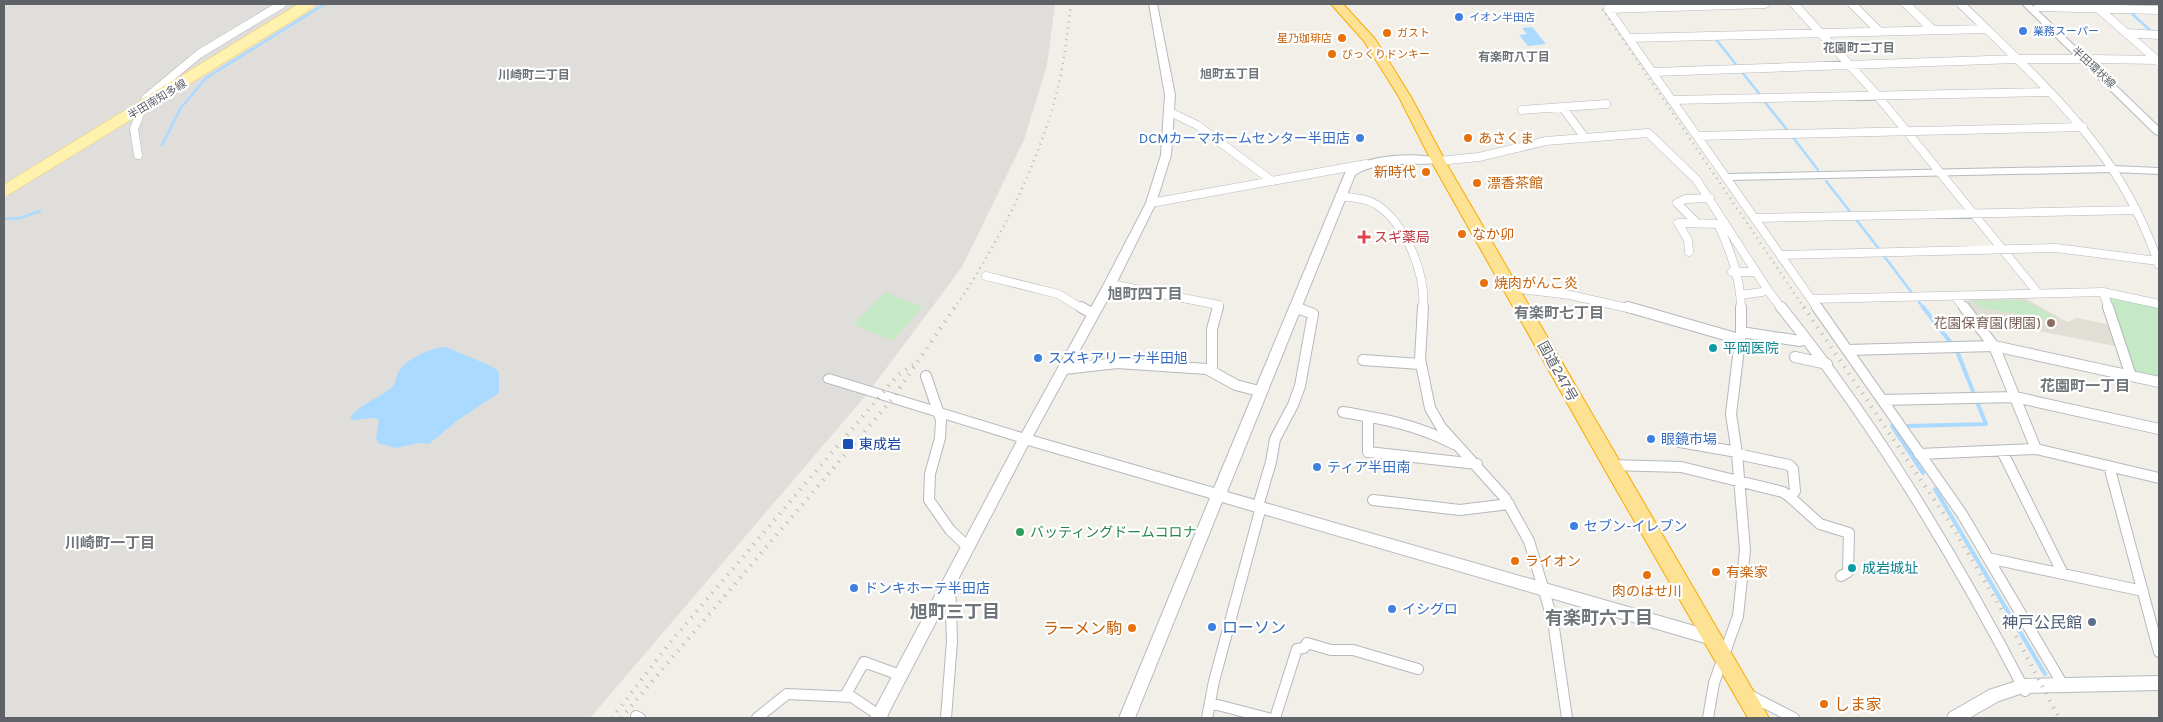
<svg xmlns="http://www.w3.org/2000/svg" width="2163" height="722" font-family="Overpass,'Noto Sans JP',sans-serif">
	<style>
		.industrial { fill: #e0deda }
		.education { fill: #e1ded6 }
		.green { fill: #c5e8c5 }
		.water { fill: #aadaff }
		.lines { fill: none; stroke-linecap: round; stroke-linejoin: round }
		.stream-far1 { stroke: #aadaff; stroke-width: 2.5 }
		.stream { stroke: #aadaff; stroke-width: 4 }
		.street-far1-casing { stroke: #b5b8bc; stroke-width: 9 }
		.street-casing { stroke: #b5b8bc; stroke-width: 12 }
		.secondary-casing { stroke: #b6babf; stroke-width: 2 }
		.highway-casing { stroke: #f9ab00; stroke-width: 2 }
		.street-far1 { stroke: #fff; stroke-width: 8 }
		.street { stroke: #fff; stroke-width: 10 }
		.secondary { fill: #fff; fill-rule: evenodd }
		.highway { fill: #fde293; fill-rule: evenodd }
		.rail-far1 { stroke: #b6b7b8; stroke-width: 2.5; stroke-dasharray: 1 5; stroke-linecap: butt }
		.rail { stroke: #b6b7b8; stroke-width: 4; stroke-dasharray: 1 7; stroke-linecap: butt }
		.primary-bridge-casing { stroke: #f2c960; stroke-width: 12; stroke-linecap: butt }
		.primary-bridge { stroke: #fff2af; stroke-width: 11 }
		.shop-dot { fill: #3f7fe0; stroke: #fff; stroke-width: 2 }
		.food-dot { fill: #e8710a; stroke: #fff; stroke-width: 2 }
		.health-dot { fill: #e0444e; stroke: #fff; stroke-width: 2 }
		.education-dot { fill: #8d6e63; stroke: #fff; stroke-width: 2 }
		.culture-dot { fill: #0f9aa8; stroke: #fff; stroke-width: 2 }
		.transit-dot { fill: #1a4fb4; stroke: #fff; stroke-width: 2 }
		.leisure-dot { fill: #2e9e5b; stroke: #fff; stroke-width: 2 }
		.service-dot { fill: #5c6f8a; stroke: #fff; stroke-width: 2 }
		.labels { text-anchor: middle; stroke-width: 4.5; stroke-linejoin: round; paint-order: stroke }
		.far-shop-label { font-size: 11px; fill: #366cbe; stroke: #fff; text-anchor: start }
		.far-food-label { font-size: 11px; fill: #c56008; stroke: #fff; text-anchor: start }
		.far-street-label { font-size: 11px; fill: #5f6368; stroke: #fff }
		.far-neighbourhood-label { font-size: 12px; font-weight: bold; fill: #70757a; stroke: #fff }
		.shop-label { font-size: 14px; fill: #366cbe; stroke: #fff; text-anchor: start }
		.food-label { font-size: 14px; fill: #c56008; stroke: #fff; text-anchor: start }
		.health-label { font-size: 14px; fill: #be3a42; stroke: #fff; text-anchor: start }
		.education-label { font-size: 14px; fill: #785e54; stroke: #fff; text-anchor: end }
		.culture-label { font-size: 14px; fill: #0d838f; stroke: #fff; text-anchor: start }
		.street-label { font-size: 14px; fill: #5f6368; stroke: #fff }
		.transit-label { font-size: 14px; fill: #164399; stroke: #fff; text-anchor: start }
		.leisure-label { font-size: 14px; fill: #27864d; stroke: #fff; text-anchor: start }
		.neighbourhood-label { font-size: 15px; font-weight: bold; fill: #70757a; stroke: #fff }
		.near-service-label { font-size: 16px; fill: #4e5e75; stroke: #fff; text-anchor: end }
		.near-shop-label { font-size: 16px; fill: #366cbe; stroke: #fff; text-anchor: start }
		.near-food-label { font-size: 16px; fill: #c56008; stroke: #fff; text-anchor: end }
		.near-neighbourhood-label { font-size: 18px; font-weight: bold; fill: #70757a; stroke: #fff }
	</style>
	<rect width="100%" height="100%" fill="#f1efe8"/>
	<path class="industrial" d="M4,4h1051l-8,61 -23,75 -62,127 -95,127 -277,324h-586z"/>
	<path class="education" d="M2025,298l42,24 10,-4 30,6 8,22 -137,-27 -12,-17 1,-2z"/>
	<path class="green" d="M885,292l38,15 -31,34 -38,-17z
		M2109,298l50,9v72l-24,-7z
		M2023,300l32,17 -1,4 -74,-14 -8,-6z"/>
	<path class="water" d="M1532,27l14,17 -18,2 -9,-11 8,-1 -5,-6z
		M446,347l47,20 6,5v21l-41,27 -29,24 -10,-1 -23,5 -18,-5 -2,-4 3,-19 -4,-2 -23,2 -2,-3c10,-13 28,-18 41,-29 6,-5 4,-11 8,-17 9,-13 31,-23 47,-24z"/>
	<g class="lines">
		<path class="stream-far1" d="M2129,11l24,22
			M1715,38l23,29
			M1742,72l19,24
			M1764,101l24,30
			M1792,136l26,34
			M162,145l18,-36 26,-31 119,-74
			M1826,181l25,32
			M1855,218l24,31
			M4,219l16,-1 20,-7
			M1884,256l28,37
			M1919,302l5,7"/>
		<path class="stream" d="M1923,307l28,36
			M1957,351l17,43
			M1894,426h-2l31,47
			M1907,426l79,-2 -9,-22
			M1935,489l110,185"/>
		<g class="street-far1-casing">
			<path id="street-far1" d="M1765,4l-157,5 210,300
				M1794,4l83,91 161,198
				M1852,4l27,27
				M1906,4l27,26
				M1961,4c84,83 159,144 198,261
				M2038,7l121,3
				M2099,9l60,53
				M2127,33l32,2
				M1629,38l357,-9
				M2094,59l65,1
				M1654,72l363,-13h68
				M1673,100l375,-8
				M1563,108l22,30
				M1522,110l84,-6
				M1170,112l27,13 75,56
				M1698,136l385,-9
				M138,155l-4,-26 12,-31 53,-44 83,-50
				M1439,161l40,-4 67,-16 102,-8 48,46 73,113 13,17
				M1340,196c13,2 26,2 37,9 30,20 49,70 46,104
				M1151,203l215,-39
				M1755,218l381,-8
				M1697,223l-20,-20 8,-4 25,-1
				M1689,252l-1,-12 -10,-17 40,1c12,25 23,57 23,85
				M1781,255l275,-7 102,13
				M1732,272h23
				M986,276l72,18 25,15
				M1110,284l109,21 -1,4
				M1512,288l58,7 62,14
				M2103,292l6,17
				M1740,295l22,-3
				M1955,296l10,13
				M1812,299l291,-7 56,12
				M1294,307l4,2"/>
		</g>
		<g class="street-casing">
			<path id="street" d="M1081,307l12,7
				M1423,307l-3,52 10,49 11,19 64,71 24,43 24,80 14,97
				M1628,307l111,32
				M1781,307c96,119 174,249 244,384
				M1817,307l145,207 101,171
				M1964,307l30,39 42,103
				M2108,307l23,69
				M1741,332l59,9
				M1847,350l147,-4 165,36
				M1795,357l32,7
				M1363,360l57,4
				M1064,369l53,-6 90,6 29,16 23,6
				M1212,371v-42l6,-22
				M926,376l15,44 -1,18 -10,36 -1,26 21,30 17,16
				M1882,400l133,-3 144,32
				M1343,412c41,7 74,13 111,32
				M1368,417v35l109,12
				M1680,442l57,10
				M2002,451l61,123
				M1737,454l52,11 4,4 2,22 -5,6 30,27 29,9 -1,39 -7,4
				M1919,454l117,-5 123,29
				M1611,465l70,2 102,25 7,5
				M2109,466l50,186
				M1373,500l87,10 49,-6
				M1258,506l13,-44 4,-23 18,-34 7,-19 13,-72 -18,-7
				M1988,558l155,33
				M1749,695l45,23
				M845,696l19,-34 36,13
				M1210,703l58,15
				M636,716l4,2
				M757,718l30,-24 65,3 31,21
				M946,718l6,-77 -2,-59
				M1207,718l7,-37 47,-174
				M1275,718l22,-69 7,-1 3,-5 24,7h22l65,19
				M1708,718l6,-35 24,-67 7,-66 -8,-96 -6,-40 10,-82v-25"/>
		</g>
		<g class="secondary-casing">
			<path id="secondary" d="M1149,4h8l18,91 -4,60 -15,48 -40,81 -83,152 181,52 132,-317c23,-17 69,-19 97,-12l1,2c-8,7 -64,-4 -89,14l-128,317 485,139 5,2 3,5 -3,5 -5,2 -490,-143 -87,216h-16l91,-220 -182,-53 -142,273h-16l147,-277 -192,-59 -2,-3 2,-3 4,-2 193,59 82,-149 42,-81 15,-48 4,-60z
				M2022,4h9l128,123v8l-4,-1z
				M2112,166l47,2v6l-47,-2 -385,8 -5,-3 5,-3z
				M2159,676v14l-136,3 -24,8 -30,17h-22l2,-5 40,-23 34,-11z"/>
		</g>
		<g class="highway-casing">
			<path id="highway" d="M1331,4h12l32,35 36,58 38,71 320,550h-21l-143,-248 -170,-302 -36,-71 -35,-56z"/>
		</g>
		<use href="#street-far1" class="street-far1"/>
		<use href="#street" class="street"/>
		<use href="#secondary" class="secondary"/>
		<use href="#highway" class="highway"/>
		<path class="rail-far1" d="M1599,4l206,305
			M954,309c44,-65 82,-139 102,-214 8,-30 11,-60 15,-91"/>
		<path class="rail" d="M1804,307l146,216 56,94 53,101
			M612,718l56,-73 230,-270 15,-10
			M621,718l272,-320 62,-91"/>
		<g class="primary-bridge-casing">
			<path id="primary-bridge" d="M4,191l305,-187"/>
		</g>
		<use href="#primary-bridge" class="primary-bridge"/>
	</g>
	<g class="shop-dot">
		<circle cx="1459" cy="17" r="5"/>
		<circle cx="2023" cy="31" r="5"/>
		<circle cx="1360" cy="138" r="5"/>
		<circle cx="1038" cy="358" r="5"/>
		<circle cx="1651" cy="439" r="5"/>
		<circle cx="1317" cy="467" r="5"/>
		<circle cx="1574" cy="526" r="5"/>
		<circle cx="854" cy="588" r="5"/>
		<circle cx="1392" cy="609" r="5"/>
		<circle cx="1212" cy="627" r="5"/>
	</g>
	<g class="food-dot">
		<circle cx="1387" cy="33" r="5"/>
		<circle cx="1342" cy="38" r="5"/>
		<circle cx="1332" cy="54" r="5"/>
		<circle cx="1468" cy="138" r="5"/>
		<circle cx="1426" cy="172" r="5"/>
		<circle cx="1477" cy="183" r="5"/>
		<circle cx="1462" cy="234" r="5"/>
		<circle cx="1484" cy="283" r="5"/>
		<circle cx="1515" cy="561" r="5"/>
		<circle cx="1716" cy="572" r="5"/>
		<circle cx="1647" cy="575" r="5"/>
		<circle cx="1132" cy="628" r="5"/>
		<circle cx="1824" cy="704" r="5"/>
	</g>
	<path class="health-dot" d="M1361.5 229.5h5v5h5v5h-5v5h-5v-5h-5v-5h5z"/>
	<circle class="education-dot" cx="2051" cy="323" r="5"/>
	<g class="culture-dot">
		<circle cx="1713" cy="348" r="5"/>
		<circle cx="1852" cy="568" r="5"/>
	</g>
	<rect class="transit-dot" x="842" y="438" width="12" height="12" rx="2.5"/>
	<circle class="leisure-dot" cx="1020" cy="532" r="5"/>
	<circle class="service-dot" cx="2092" cy="622" r="5"/>
	<g class="labels">
		<g class="far-shop-label">
			<text x="1469" y="21">イオン半田店</text>
			<text x="2033" y="35">業務スーパー</text>
		</g>
		<g class="far-food-label">
			<text x="1397" y="37">ガスト</text>
			<text x="1332" y="42" text-anchor="end">星乃珈琲店</text>
			<text x="1342" y="58">びっくりドンキー</text>
		</g>
		<g class="far-street-label">
			<text transform="translate(2094 67) rotate(43)" y="4">半田環状線</text>
			<text transform="translate(157 99) rotate(-31)" y="4">半田南知多線</text>
		</g>
		<g class="far-neighbourhood-label">
			<text x="1859" y="52">花園町二丁目</text>
			<text x="1514" y="61">有楽町八丁目</text>
			<text x="1230" y="78">旭町五丁目</text>
			<text x="534" y="79">川崎町二丁目</text>
		</g>
		<g class="shop-label">
			<text x="1350" y="143" text-anchor="end">DCMカーマホームセンター半田店</text>
			<text x="1048" y="363">スズキアリーナ半田旭</text>
			<text x="1661" y="444">眼鏡市場</text>
			<text x="1327" y="472">ティア半田南</text>
			<text x="1584" y="531">セブン-イレブン</text>
			<text x="864" y="593">ドンキホーテ半田店</text>
			<text x="1402" y="614">イシグロ</text>
		</g>
		<g class="food-label">
			<text x="1478" y="143">あさくま</text>
			<text x="1416" y="177" text-anchor="end">新時代</text>
			<text x="1487" y="188">漂香茶館</text>
			<text x="1472" y="239">なか卯</text>
			<text x="1494" y="288">焼肉がんこ炎</text>
			<text x="1525" y="566">ライオン</text>
			<text x="1726" y="577">有楽家</text>
			<text x="1647" y="596" text-anchor="middle">肉のはせ川</text>
		</g>
		<g class="health-label">
			<text x="1374" y="242">スギ薬局</text>
		</g>
		<g class="education-label">
			<text x="2041" y="328">花園保育園(閉園)</text>
		</g>
		<g class="culture-label">
			<text x="1723" y="353">平岡医院</text>
			<text x="1862" y="573">成岩城址</text>
		</g>
		<g class="street-label">
			<text transform="translate(1558 371) rotate(61)" y="5">国道247号</text>
		</g>
		<g class="transit-label">
			<text x="859" y="449">東成岩</text>
		</g>
		<g class="leisure-label">
			<text x="1030" y="537">バッティングドームコロナ</text>
		</g>
		<g class="neighbourhood-label">
			<text x="1145" y="299">旭町四丁目</text>
			<text x="1559" y="318">有楽町七丁目</text>
			<text x="2085" y="391">花園町一丁目</text>
			<text x="110" y="548">川崎町一丁目</text>
		</g>
		<g class="near-service-label">
			<text x="2082" y="628">神戸公民館</text>
		</g>
		<g class="near-shop-label">
			<text x="1222" y="633">ローソン</text>
		</g>
		<g class="near-food-label">
			<text x="1122" y="634">ラーメン駒</text>
			<text x="1834" y="710" text-anchor="start">しま家</text>
		</g>
		<g class="near-neighbourhood-label">
			<text x="955" y="618">旭町三丁目</text>
			<text x="1599" y="624">有楽町六丁目</text>
		</g>
	</g>
	<rect width="2163" height="722" fill="none" stroke="#5f6368" stroke-width="10"/>
</svg>
